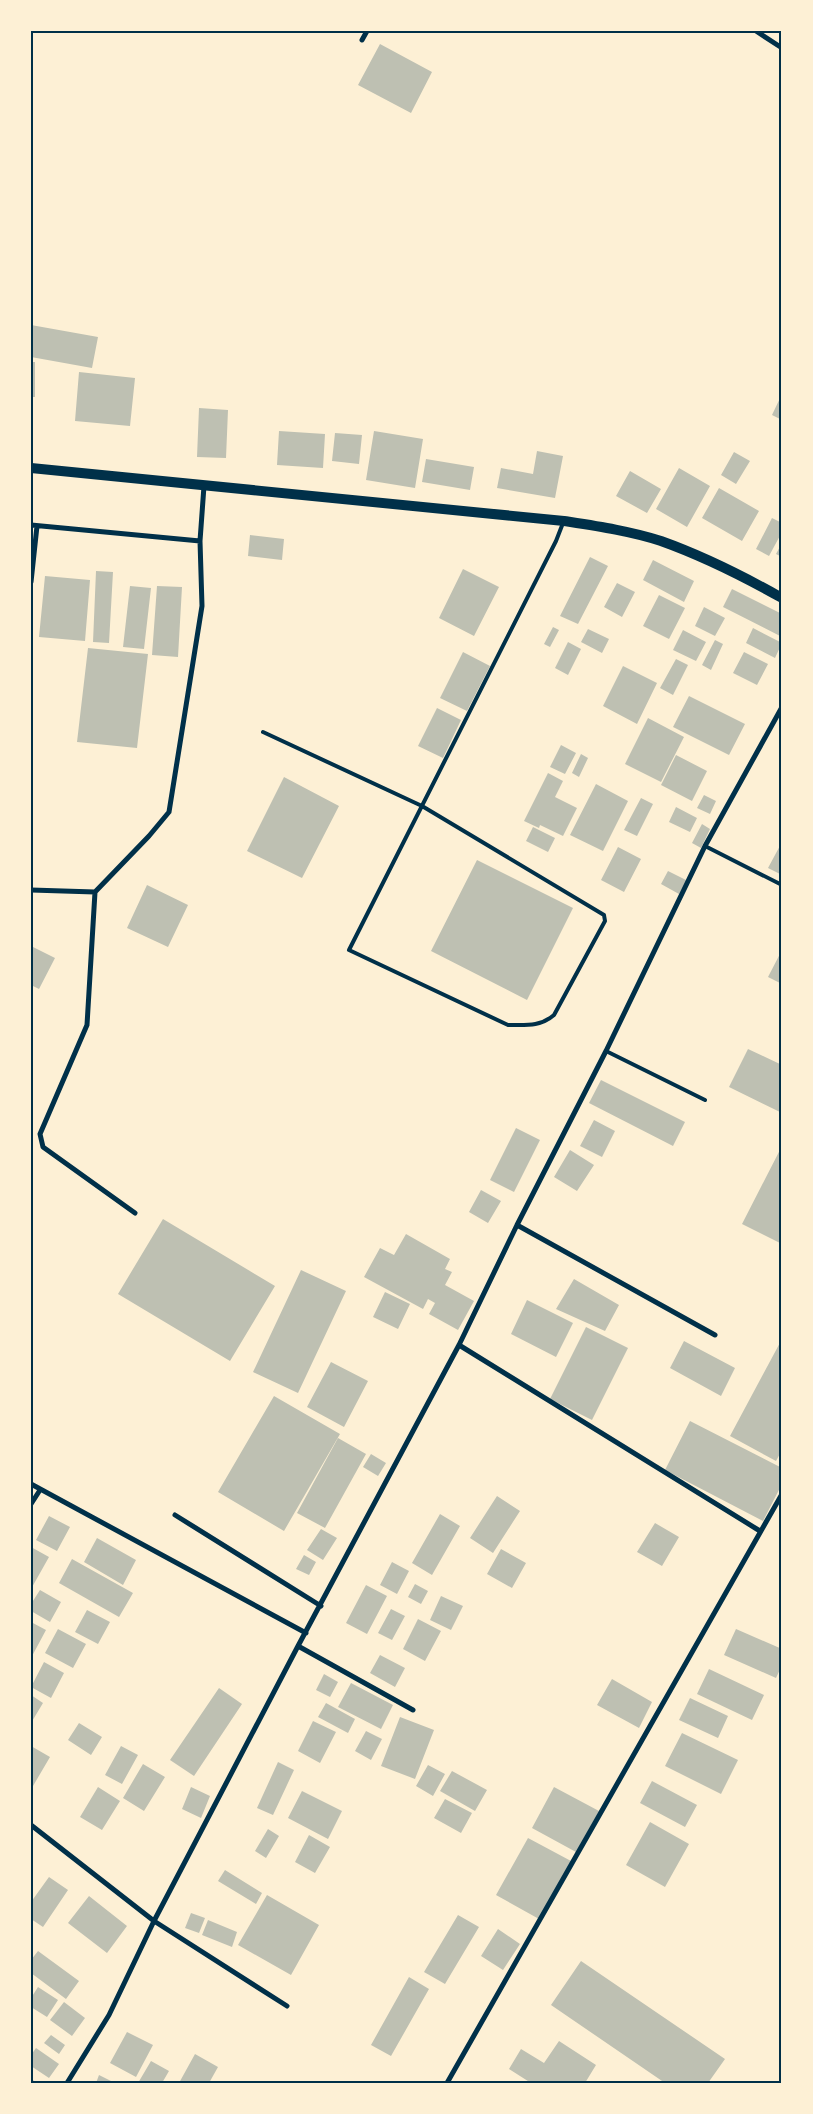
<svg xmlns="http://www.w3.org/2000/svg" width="813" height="2114" font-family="Bitter,serif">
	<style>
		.building { fill: #bec0b2 }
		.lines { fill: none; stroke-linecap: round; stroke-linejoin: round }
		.service { stroke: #003049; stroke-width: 4 }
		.minor { stroke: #003049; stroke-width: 5 }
		.secondary { stroke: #003049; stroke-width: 10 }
		.neatline { fill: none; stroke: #003049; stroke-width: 2 }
	</style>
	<rect width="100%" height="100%" fill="#fdf0d5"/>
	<path class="building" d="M380,44l52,28 -21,41 -53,-28z
		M31,325l67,12 -6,31 -61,-11z
		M31,362h4v35h-4z
		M79,372l56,6 -5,48 -55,-5z
		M782,394v26l-10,-5z
		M199,408l29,2 -2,48 -29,-1z
		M279,431l46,3 -2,34 -46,-3z
		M374,431l49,8 -8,49 -49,-8z
		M335,433l27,2 -3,29 -27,-3z
		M537,451l26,5 -8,42 -58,-10 4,-20 32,6z
		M734,452l16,9 -14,23 -15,-9z
		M426,459l48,8 -4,23 -48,-8z
		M679,468l31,18 -23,41 -31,-18z
		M630,471l31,18 -14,24 -31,-17z
		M719,488l40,23 -17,30 -40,-23z
		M772,518l10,5v9l-13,24 -13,-7z
		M250,535l34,4 -2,21 -34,-4z
		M782,543v14l-6,-3z
		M590,557l18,9 -30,58 -18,-8z
		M653,560l41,21 -10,21 -41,-22z
		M463,569l36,18 -25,49 -35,-18z
		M96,571l17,1 -4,71 -16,-1z
		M45,576l45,4 -5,61 -46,-4z
		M617,583l18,9 -13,25 -18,-10z
		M130,586l21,2 -7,61 -21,-2z
		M157,586l25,1 -4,70 -26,-2z
		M732,589l50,25v23l-59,-30z
		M659,595l26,13 -16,31 -26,-13z
		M704,607l21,11 -10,18 -20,-10z
		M553,627l6,3 -9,17 -6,-3z
		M753,628l29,15 -7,15 -29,-15z
		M588,629l21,10 -7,14 -21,-11z
		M683,630l23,12 -10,19 -23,-11z
		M715,640l8,4 -12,26 -9,-5z
		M568,642l13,7 -13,26 -13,-7z
		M88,648l60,6 -11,94 -60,-6z
		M463,652l27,14 -23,45 -27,-13z
		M744,652l24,12 -11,21 -24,-12z
		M676,659l12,6 -15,30 -13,-7z
		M623,666l34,17 -20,41 -34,-18z
		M689,696l56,28 -16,31 -56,-28z
		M437,708l24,12 -18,38 -25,-12z
		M648,718l36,19 -23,45 -36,-18z
		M561,745l15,8 -11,21 -15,-7z
		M581,754l7,4 -9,19 -7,-4z
		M676,755l31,16 -15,30 -31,-16z
		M548,773l15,8 -8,16 22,11 -14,28 -23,-11 -1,3 -15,-7z
		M284,777l55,29 -37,72 -55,-27z
		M596,784l32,17 -25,50 -33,-16z
		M704,795l12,6 -6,13 -13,-6z
		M641,798l12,6 -16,32 -13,-6z
		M676,807l21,11 -7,14 -21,-10z
		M702,824l8,5 -9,19 -9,-5z
		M533,827l22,11 -7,14 -22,-11z
		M782,842v33l-14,-7z
		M618,847l23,12 -17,33 -23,-12z
		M477,860l96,48 -46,92 -96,-49z
		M668,871l18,9 -7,14 -18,-10z
		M147,885l41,20 -20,42 -41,-19z
		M31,946l24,12 -16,31 -8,-4z
		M782,950v34l-14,-7z
		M748,1049l34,16v48l-53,-26z
		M601,1080l84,42 -12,24 -84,-43z
		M594,1120l21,11 -13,26 -22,-11z
		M516,1128l24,12 -26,52 -24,-12z
		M782,1146v98l-40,-20z
		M570,1150l24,15 -17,26 -23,-14z
		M481,1190l20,11 -13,22 -19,-11z
		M163,1219l112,67 -45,75 -112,-67z
		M406,1234l44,25 -5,10 7,3 -7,13 29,16 -16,29 -29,-16 6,-11 -7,-4 -5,10 -59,-32 16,-29 14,7z
		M301,1270l45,21 -48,102 -45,-21z
		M574,1279l45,26 -14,26 -49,-22z
		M385,1292l25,12 -12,25 -25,-12z
		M527,1300l46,23 -17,34 -45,-23z
		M586,1327l42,21 -36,72 -42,-21z
		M782,1339v111l-6,11 -46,-25z
		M684,1341l51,27 -14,28 -51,-28z
		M331,1362l37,19 -24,46 -37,-20z
		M274,1396l66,38 -56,97 -66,-39z
		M690,1421l92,47v16l-19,37 -98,-51z
		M338,1438l28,16 -41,74 -28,-15z
		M371,1454l15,9 -8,13 -15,-9z
		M497,1496l23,15 -27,42 -23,-15z
		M440,1514l20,12 -28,49 -20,-12z
		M49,1516l21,11 -13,24 -21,-11z
		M655,1523l24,14 -17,29 -25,-14z
		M321,1529l16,9 -14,22 -16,-10z
		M97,1538l39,22 -13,25 -39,-23z
		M31,1547l18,10 -18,32z
		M501,1549l25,14 -14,25 -25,-14z
		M304,1555l12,7 -7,13 -13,-6z
		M72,1559l61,34 -14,24 -60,-34z
		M392,1562l17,9 -12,23 -17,-9z
		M415,1584l13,7 -7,13 -13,-7z
		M366,1585l21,11 -20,38 -21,-11z
		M40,1590l21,12 -11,20 -19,-11v-7z
		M441,1596l22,10 -12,24 -21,-10z
		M391,1609l14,7 -13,24 -14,-7z
		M87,1610l23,12 -12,22 -23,-12z
		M418,1619l23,12 -16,30 -22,-12z
		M31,1622l15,8 -15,28z
		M58,1629l28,15 -13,24 -28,-15z
		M736,1629l46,20v16l-6,13 -52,-23z
		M380,1655l25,13 -10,19 -25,-14z
		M44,1662l20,11 -13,25 -20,-11z
		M709,1669l55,26 -12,25 -55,-26z
		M324,1674l14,8 -8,15 -14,-7z
		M612,1679l40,23 -13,26 -42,-23z
		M351,1683l42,22 -12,24 -43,-22z
		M219,1688l23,16 -48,72 -24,-16z
		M31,1695l12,8 -12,20z
		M690,1698l38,18 -10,22 -39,-18z
		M326,1703l29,16 -7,14 -30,-16z
		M400,1717l34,13 -19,49 -34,-13z
		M313,1721l23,11 -16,31 -22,-12z
		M79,1723l23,14 -11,18 -23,-15z
		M366,1731l16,8 -11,21 -16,-9z
		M682,1733l56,27 -17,34 -56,-28z
		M31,1746l19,11 -17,29 -2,-1z
		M121,1746l17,9 -16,29 -17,-9z
		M278,1762l16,8 -21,45 -16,-7z
		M143,1764l22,13 -21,34 -21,-13z
		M428,1765l17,9 -12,22 -17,-10z
		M452,1771l35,19 -12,21 -35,-20z
		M652,1781l45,24 -12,22 -45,-24z
		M98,1787l22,14 -18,29 -22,-13z
		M191,1787l19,9 -9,22 -19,-9z
		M554,1787l45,24 -23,41 -44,-24z
		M302,1791l40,20 -14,28 -40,-21z
		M445,1799l27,14 -11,20 -27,-15z
		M650,1822l39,22 -24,43 -39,-22z
		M268,1829l11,7 -13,22 -11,-7z
		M309,1835l21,12 -15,26 -20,-11z
		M528,1838l43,23 -32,58 -43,-24z
		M225,1870l37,23 -6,11 -38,-23z
		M49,1877l19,13 -25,37 -12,-8v-17z
		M267,1895l52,30 -28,50 -53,-30z
		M89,1896l38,30 -20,27 -39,-30z
		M191,1913l14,5 -6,15 -14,-5z
		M458,1915l21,12 -34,57 -21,-12z
		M208,1920l29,12 -5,15 -30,-12z
		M498,1929l22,15 -17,26 -22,-14z
		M38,1951l41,30 -13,18 -35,-26v-13z
		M581,1961l144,98 -17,24h-43l-114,-78z
		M409,1977l20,12 -38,67 -20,-11z
		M38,1987l20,13 -11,17 -16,-10v-9z
		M64,2002l21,16 -13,18 -22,-16z
		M127,2032l26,13 -17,32 -26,-14z
		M51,2035l14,10 -6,9 -15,-11z
		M559,2041l37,24 -11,18h-54l-22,-14 12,-20 23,14z
		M36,2048l23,16 -10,14 -18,-12v-11z
		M195,2054l23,13 -9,16h-30z
		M151,2061l18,10 -7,12h-24z
		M99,2075l16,8h-19z"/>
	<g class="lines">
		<path class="service" d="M263,732l159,74 182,109 1,6 -51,94c-14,12 -28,10 -46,10l-159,-75 207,-409 7,-18
			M705,846l77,39
			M606,1051l99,49"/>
		<path class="minor" d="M756,31l26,17
			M362,40l5,-9
			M31,525l169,16
			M31,582l6,-56
			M31,890l64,2 54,-56 20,-24 33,-206 -2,-65 4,-55
			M95,892l-8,133 -47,109 3,13 92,66
			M517,1225l198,110
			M459,1345l301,186
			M31,1484l275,149
			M31,1504l9,-14
			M175,1515l146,91
			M298,1646l115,64
			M31,1825l123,96 133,85
			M31,2082l1,1
			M67,2083l42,-68 45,-94 144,-275 161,-301 58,-120 89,-174 99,-205 77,-139
			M447,2083l335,-589"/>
		<path class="secondary" d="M31,468l533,53c32,5 66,10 97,20 42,15 82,35 121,57"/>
	</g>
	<rect width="813" height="2114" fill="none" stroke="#fdf0d5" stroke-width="65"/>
	<rect x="32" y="32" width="748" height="2050" class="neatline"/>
</svg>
